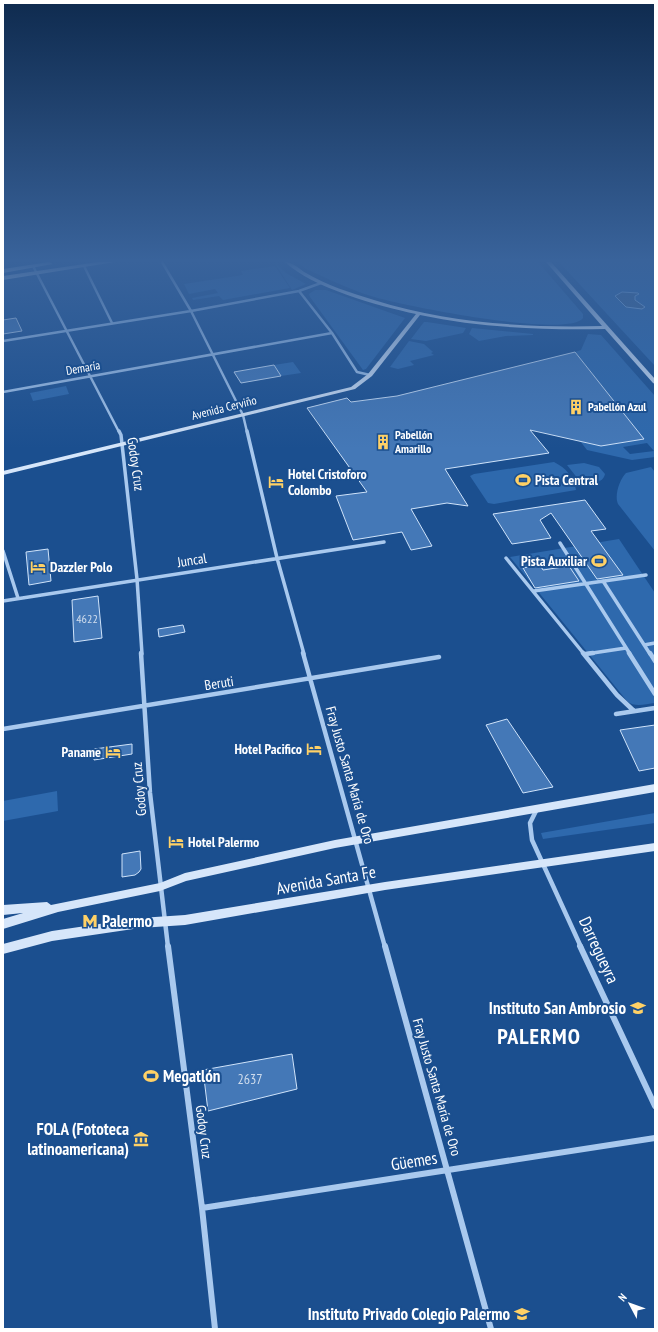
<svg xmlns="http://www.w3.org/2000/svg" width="658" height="1332" font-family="'PT Sans Narrow',sans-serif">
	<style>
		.green { fill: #2e69ad; fill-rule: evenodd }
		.water { fill: #3c6290; stroke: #9cc4f0 }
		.building { fill: #4478b7; stroke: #cfe3fa }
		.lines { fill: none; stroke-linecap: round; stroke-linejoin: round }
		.street-far3 { stroke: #a9c9ee; stroke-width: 2.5 }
		.street-far2 { stroke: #a9c9ee; stroke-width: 3.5 }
		.street-far1 { stroke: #a9c9ee; stroke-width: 4.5 }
		.street { stroke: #a9c9ee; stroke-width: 6 }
		.secondary { fill: #d6e6fa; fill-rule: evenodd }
		.primary { fill: #f0f6ff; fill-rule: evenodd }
		.labels { text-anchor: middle; stroke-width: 4; stroke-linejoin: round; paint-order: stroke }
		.far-street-label { font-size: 12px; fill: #fff; stroke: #1b4f8f }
		.far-poi-label { font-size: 12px; font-weight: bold; fill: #fff; stroke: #1b4f8f; text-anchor: start }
		.number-label { font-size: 12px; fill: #d0dded }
		.street-label { font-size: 14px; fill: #fff; stroke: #1b4f8f }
		.poi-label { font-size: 14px; font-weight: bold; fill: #fff; stroke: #1b4f8f; text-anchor: start }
		.near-number-label { font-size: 14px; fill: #d0dded }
		.near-street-label { font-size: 17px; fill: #fff; stroke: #1b4f8f }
		.near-poi-label { font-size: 17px; font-weight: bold; fill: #fff; stroke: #1b4f8f; text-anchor: end }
		.near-district-label { font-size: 22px; font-weight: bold; letter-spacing: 1px; fill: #fff; stroke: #1b4f8f }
	</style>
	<rect width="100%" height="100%" fill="#1b4f8f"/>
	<path class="green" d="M274,262l12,11 20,11 -14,6z
		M297,262h241l45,52v4c-14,21 -185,-13 -212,-22 -23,-7 -44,-18 -65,-27z
		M559,262h96v104z
		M275,266l15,22 -67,12 -4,-4 -26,4 -1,-2 26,-5 -3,-4 -26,5 -5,-10 59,-9 -2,-4z
		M315,290h11l79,28 -39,51 -3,1 -53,-73 -1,-3z
		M424,322h3l39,6 -3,5 -37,8 -15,-2z
		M472,328l61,6v1l-27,1 -27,5 -10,-7z
		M588,334l13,1 54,61v61l-23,3 -45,-10 -7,-9 21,5 43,-7 -69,-87 6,-2zM647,443l7,8 -24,3 -7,-7z
		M409,341l15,3 9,8 -2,1 3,2 -24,6 4,4 -16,4 -8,-2z
		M293,362l8,11 -20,3 -7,-11z
		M66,386l3,8 -36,7 -3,-8z
		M554,462c12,6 20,15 22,28l-82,14 -6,-1 -18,-27 4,-2z
		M584,463l15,4 6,7c-2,10 -14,9 -23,10l-15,-19z
		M651,467l4,5v79l-37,-47c-4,-9 2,-25 8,-31z
		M619,539l36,54v110c-10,1 -20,5 -28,-2l-117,-144z
		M57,791l1,20 -55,10v-20z
		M655,813v10l-112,16 -2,-6z"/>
	<path class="water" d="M622,292l16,1 1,1 -4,2v4l10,7 -3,2 -16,-2 -11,-11z"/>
	<path class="building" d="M16,318l6,13 -19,3v-14z
		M575,352l69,87 -43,7 -71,-16 19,23 -104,16 23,37 -21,-3 -36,6 21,37 -21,4 -9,-18 -49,8 -17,-44 31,-4 -60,-84 40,-10 4,4 46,-6z
		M274,365l7,11 -40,7 -7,-11z
		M585,500l21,29 -15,2 32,44 -26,4 -46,-66 -11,7 11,18 -39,6 -19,-30z
		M48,549l3,32 -22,4 -3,-33z
		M540,565l3,5 26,-4 10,15 -44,7 -12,-20z
		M98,596l4,42 -28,4 -2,-42z
		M183,625l2,7 -26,5 -1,-8z
		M507,719l46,68 -30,6 -37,-68z
		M655,725v43l-16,3 -19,-41z
		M132,744v10l-38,6v-11z
		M140,851l1,18 -2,3 -4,3 -13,2v-23z
		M292,1054l5,35 -89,22 -5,-41z"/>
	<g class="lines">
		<path class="street-far3" d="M162,262l29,49 52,104 4,17
			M33,266l86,166
			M84,266l28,57
			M299,291l33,42 25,39 13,3
			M3,341l188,-30 108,-20 22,-8
			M3,392l329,-59"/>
		<path class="street-far2" d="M119,431l2,4 16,144 5,75
			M247,431l30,127 27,96
			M560,543l70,111
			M3,551l15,47
			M506,558l78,96
			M603,581l47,73
			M534,591l112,-16
			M3,601l381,-59
			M644,645l11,-2
			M586,654l40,-6"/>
		<path class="street-far1" d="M141,653l9,140 18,154
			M303,653l82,294
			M583,653l34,42 17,16
			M629,653l26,41
			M650,653l5,8
			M585,654l8,-1
			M616,714l39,-6
			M3,729l436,-72
			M537,809l-7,14 2,17 49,107"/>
		<path class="street" d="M168,946l34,262 13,121
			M385,946l106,383
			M580,946l75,160
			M202,1208l453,-70"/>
		<path class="secondary" d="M285,262c8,0 14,7 21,11 20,12 45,20 68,27 74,23 151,28 228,26l-56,-64h5l104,117v5l-2,-1 -48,-54c-62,1 -124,-1 -185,-14l-48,61 -17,13 -352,86v-4l348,-84 17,-13 48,-60c-37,-8 -104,-26 -131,-52z
			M655,784v8l-320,56 -149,33 -26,10 -102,21 -55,17v-10l20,-6 -20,2v-10l44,-3 4,3 109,-22 25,-10 150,-33z
			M655,843v8l-270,39 -200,35 -45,3 -88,13 -49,13v-10l49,-13 88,-13 45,-3 200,-33z"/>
		<path class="primary" d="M49,262l4,2 -50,9v-4z
			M98,262h17l-112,18v-4z"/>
	</g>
	<linearGradient id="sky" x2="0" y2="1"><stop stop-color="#0f2b4f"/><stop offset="0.58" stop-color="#39639b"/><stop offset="1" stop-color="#39639b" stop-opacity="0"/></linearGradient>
	<rect width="658" height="449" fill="url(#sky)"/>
	<defs>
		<g id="building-bare" transform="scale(1.2)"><path d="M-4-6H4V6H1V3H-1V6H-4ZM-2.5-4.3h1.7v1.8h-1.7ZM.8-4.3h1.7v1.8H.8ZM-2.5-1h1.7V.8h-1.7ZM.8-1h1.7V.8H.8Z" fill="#ffd166" stroke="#1b4f8f" stroke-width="2.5" paint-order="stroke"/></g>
		<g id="stadium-bare" transform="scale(1.2)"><path d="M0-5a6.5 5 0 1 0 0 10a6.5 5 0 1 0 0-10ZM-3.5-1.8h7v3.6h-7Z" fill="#ffd166" stroke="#1b4f8f" stroke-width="2.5" paint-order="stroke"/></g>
		<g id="hotel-bare" transform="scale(1.2)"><path d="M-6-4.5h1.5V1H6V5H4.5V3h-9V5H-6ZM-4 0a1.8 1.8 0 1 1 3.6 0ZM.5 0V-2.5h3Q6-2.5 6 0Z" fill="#ffd166" stroke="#1b4f8f" stroke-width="2.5" paint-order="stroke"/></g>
		<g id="metro-bare" transform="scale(1.2)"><path d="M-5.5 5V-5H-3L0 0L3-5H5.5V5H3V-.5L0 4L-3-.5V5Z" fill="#ffd166" stroke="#1b4f8f" stroke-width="2.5" paint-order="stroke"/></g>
		<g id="school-bare" transform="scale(1.2)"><path d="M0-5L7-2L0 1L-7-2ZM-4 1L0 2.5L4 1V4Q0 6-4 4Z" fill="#ffd166" stroke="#1b4f8f" stroke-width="2.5" paint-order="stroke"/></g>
		<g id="museum-bare" transform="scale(1.2)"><path d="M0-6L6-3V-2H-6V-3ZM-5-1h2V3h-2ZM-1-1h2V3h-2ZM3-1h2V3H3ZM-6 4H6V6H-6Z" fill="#ffd166" stroke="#1b4f8f" stroke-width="2.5" paint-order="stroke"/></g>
	</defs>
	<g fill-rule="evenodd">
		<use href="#building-bare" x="576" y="407"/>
		<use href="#building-bare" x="383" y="442"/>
		<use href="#stadium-bare" x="523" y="480"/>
		<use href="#hotel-bare" x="276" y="482"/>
		<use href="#stadium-bare" x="599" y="561"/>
		<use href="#hotel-bare" x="38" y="567"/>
		<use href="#hotel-bare" x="314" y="749"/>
		<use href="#hotel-bare" x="113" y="752"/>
		<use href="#hotel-bare" x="176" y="842"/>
		<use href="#metro-bare" x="90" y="921"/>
		<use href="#school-bare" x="638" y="1008"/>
		<use href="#stadium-bare" x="151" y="1076"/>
		<use href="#museum-bare" x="141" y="1139"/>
		<use href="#school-bare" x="522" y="1314"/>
	</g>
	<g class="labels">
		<g class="far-street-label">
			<text transform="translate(83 368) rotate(-10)" y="4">Demaría</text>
			<text transform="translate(224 408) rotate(-14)" y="4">Avenida Cerviño</text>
		</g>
		<g class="far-poi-label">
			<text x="588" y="411">Pabellón Azul</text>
			<text x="395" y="439">Pabellón<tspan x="395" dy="14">Amarillo</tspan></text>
		</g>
		<g class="number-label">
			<text x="87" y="623">4622</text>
		</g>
		<g class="street-label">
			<text transform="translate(136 464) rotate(82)" y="5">Godoy Cruz</text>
			<text transform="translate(192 560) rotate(-9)" y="5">Juncal</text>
			<text transform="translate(219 683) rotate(-9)" y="5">Beruti</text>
			<text transform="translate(350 775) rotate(74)" y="5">Fray Justo Santa María de Oro</text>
			<text transform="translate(139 789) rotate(-95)" y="5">Godoy Cruz</text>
			<text transform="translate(437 1087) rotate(74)" y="5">Fray Justo Santa María de Oro</text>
			<text transform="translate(204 1132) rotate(83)" y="5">Godoy Cruz</text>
		</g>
		<g class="poi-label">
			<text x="288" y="479">Hotel Cristoforo<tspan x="288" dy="16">Colombo</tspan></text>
			<text x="535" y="485">Pista Central</text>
			<text x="587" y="566" text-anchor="end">Pista Auxiliar</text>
			<text x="50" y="572">Dazzler Polo</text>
			<text x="302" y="754" text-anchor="end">Hotel Pacifico</text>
			<text x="101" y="757" text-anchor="end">Paname</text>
			<text x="188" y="847">Hotel Palermo</text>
		</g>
		<g class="near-number-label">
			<text x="250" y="1084">2637</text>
		</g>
		<g class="near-street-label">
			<text transform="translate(326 880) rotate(-10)" y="6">Avenida Santa Fe</text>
			<text transform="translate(599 950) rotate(65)" y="6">Darregueyra</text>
			<text transform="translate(414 1161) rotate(-9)" y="6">Güemes</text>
		</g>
		<g class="near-poi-label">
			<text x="102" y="927" text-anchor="start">Palermo</text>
			<text x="626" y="1014">Instituto San Ambrosio</text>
			<text x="163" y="1082" text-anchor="start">Megatlón</text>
			<text x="129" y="1135">FOLA (Fototeca<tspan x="129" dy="20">latinoamericana)</tspan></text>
			<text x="510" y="1320">Instituto Privado Colegio Palermo</text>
		</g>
		<g class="near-district-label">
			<text x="539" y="1044">PALERMO</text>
		</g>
	</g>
	<rect width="658" height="1332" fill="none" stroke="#ffffff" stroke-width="8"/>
	<g transform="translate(630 1304) rotate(311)" stroke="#1b4f8f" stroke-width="3" paint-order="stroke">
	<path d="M0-3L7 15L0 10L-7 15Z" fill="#ffffff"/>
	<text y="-6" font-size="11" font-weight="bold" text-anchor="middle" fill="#ffffff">N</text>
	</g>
</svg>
